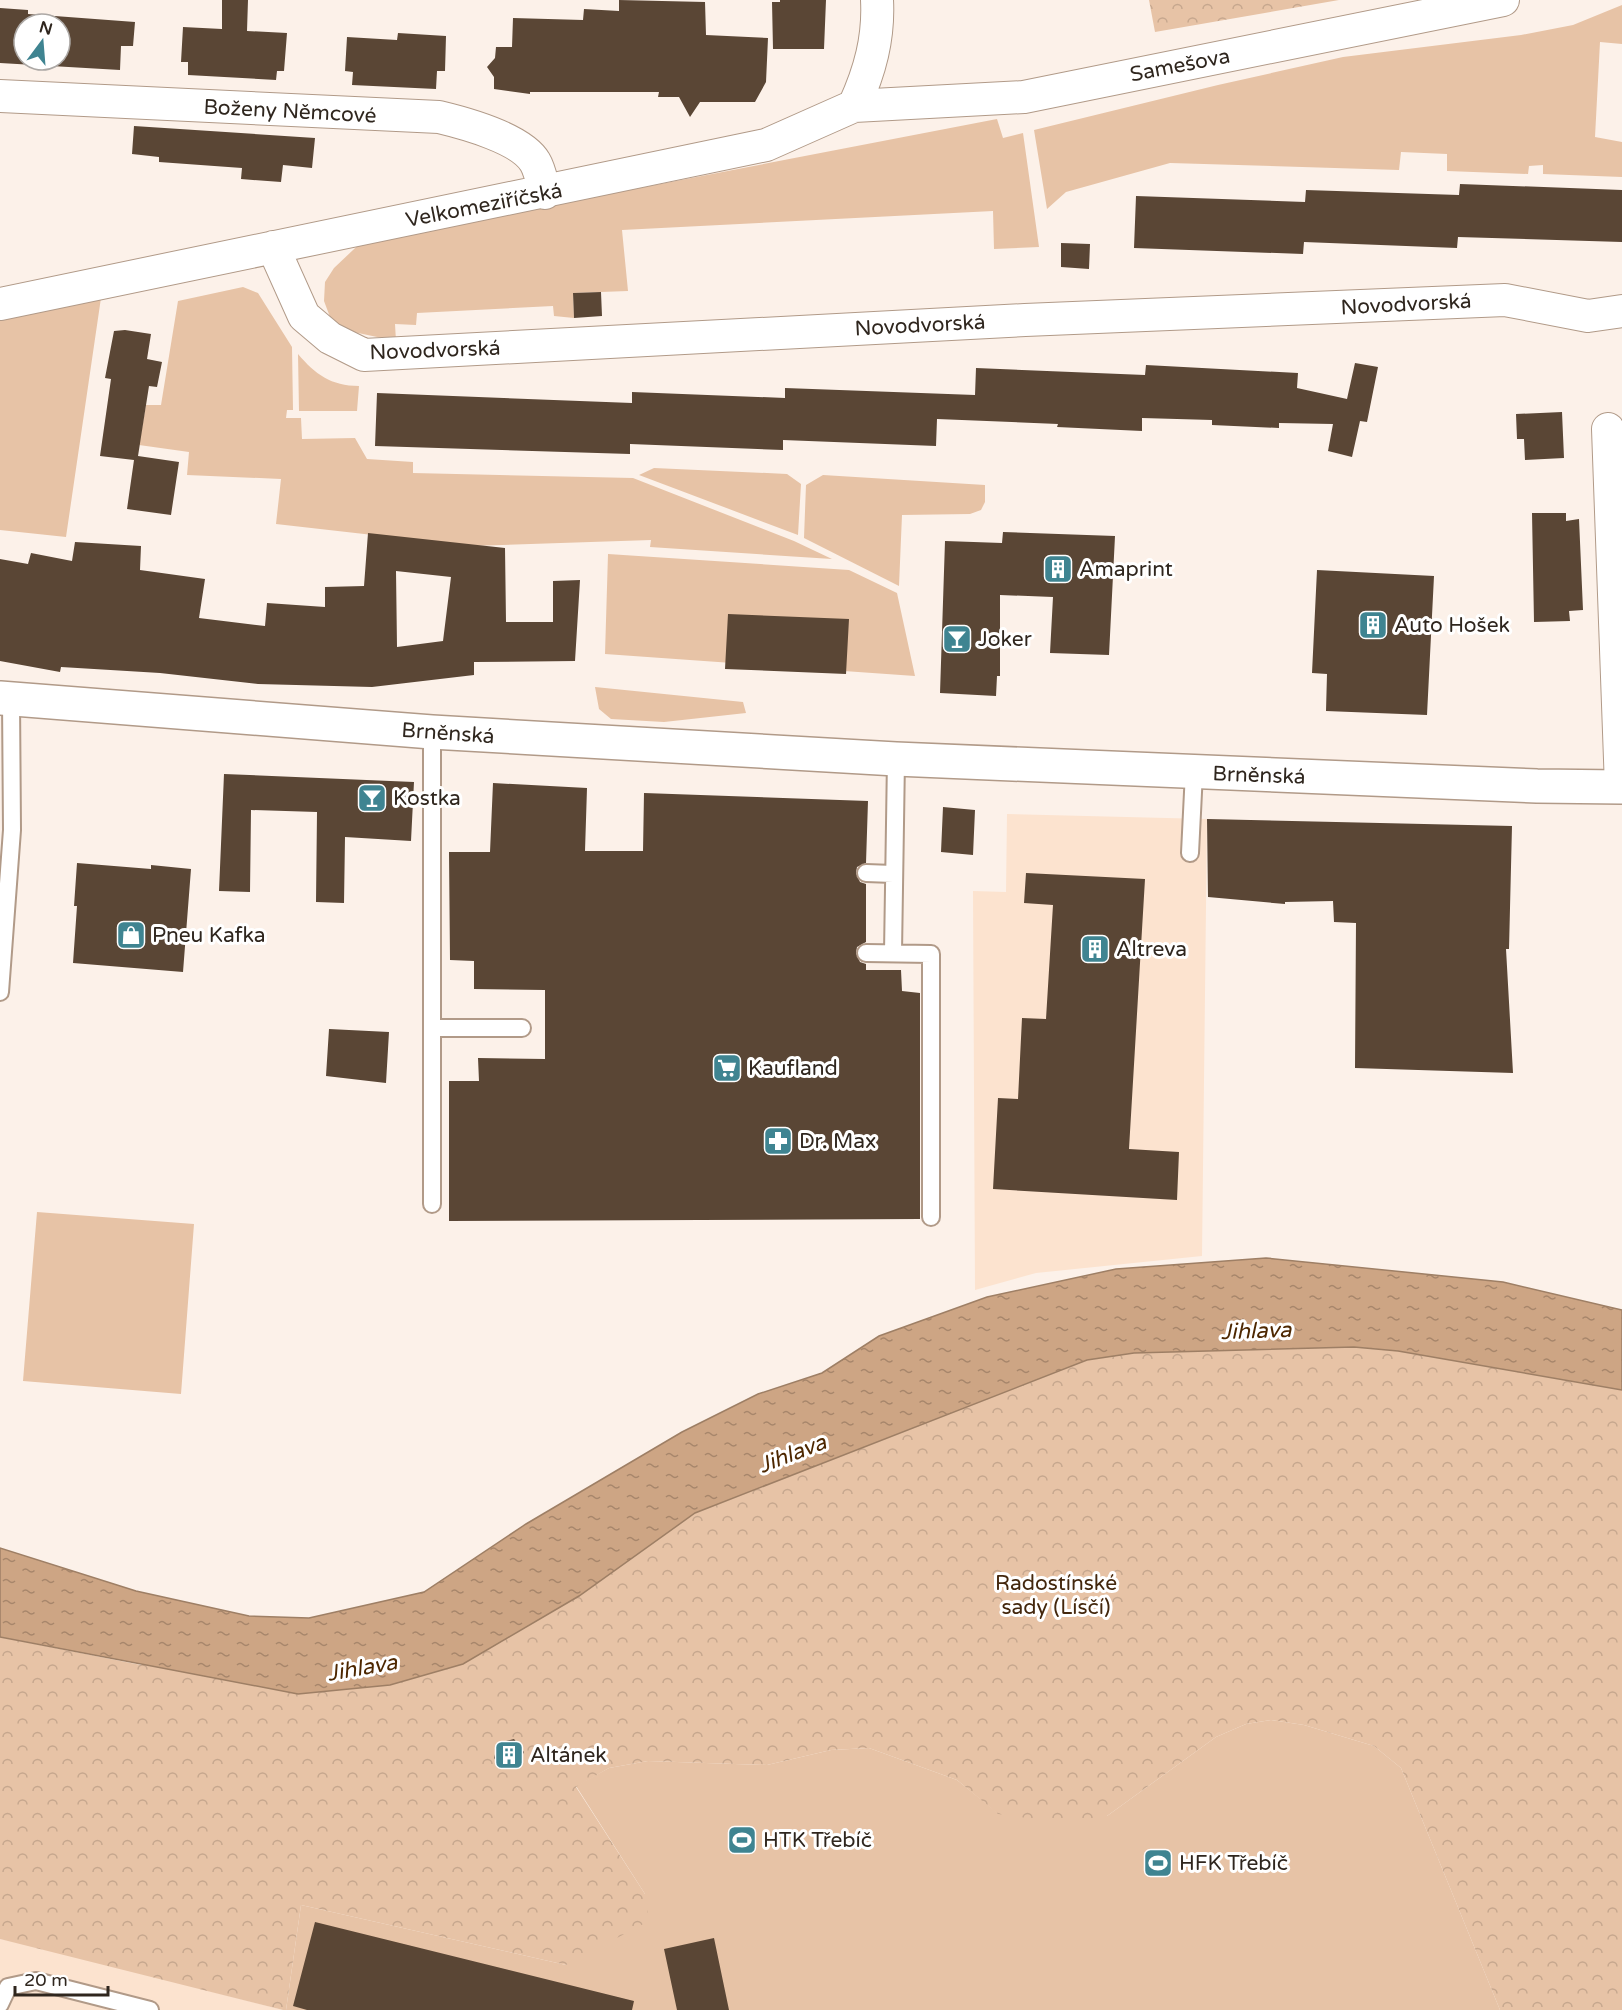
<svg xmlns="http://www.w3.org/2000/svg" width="1622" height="2010" font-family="'Varela Round',sans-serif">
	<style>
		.built { fill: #fce3cf }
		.green { fill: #e7c3a6 }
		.park { fill: url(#park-crowns) }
		.water { fill: url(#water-ripples); stroke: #9e7f65; stroke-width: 1.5 }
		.building { fill: #5a4635; fill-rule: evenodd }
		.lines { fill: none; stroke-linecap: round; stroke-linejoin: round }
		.service-casing { stroke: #b19a88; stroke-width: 20 }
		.minor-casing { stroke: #b19a88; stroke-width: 34 }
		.tertiary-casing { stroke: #b19a88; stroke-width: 36 }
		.service { stroke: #fff; stroke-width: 16 }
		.minor { stroke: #fff; stroke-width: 32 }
		.tertiary { stroke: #fff; stroke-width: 33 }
		.labels { text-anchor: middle; stroke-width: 6; stroke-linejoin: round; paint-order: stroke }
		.street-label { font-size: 21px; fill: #2f261e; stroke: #fff }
		.poi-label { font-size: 21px; fill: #2f261e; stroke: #fff; text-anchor: start }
		.park-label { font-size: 21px; fill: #43270d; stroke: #fff }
		.water-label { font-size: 22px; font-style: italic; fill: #4d2700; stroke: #fff }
	</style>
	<defs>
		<pattern id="park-crowns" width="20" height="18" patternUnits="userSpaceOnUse" patternTransform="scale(1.5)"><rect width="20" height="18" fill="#e7c3a6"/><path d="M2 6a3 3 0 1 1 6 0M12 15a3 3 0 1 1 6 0" fill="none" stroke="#c6a78e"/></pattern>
		<pattern id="water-ripples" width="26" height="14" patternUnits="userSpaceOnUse" patternTransform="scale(1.5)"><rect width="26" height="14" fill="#cda584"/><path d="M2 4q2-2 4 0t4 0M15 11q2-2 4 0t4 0" fill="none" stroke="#a7866b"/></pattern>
	</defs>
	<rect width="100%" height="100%" fill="#fcf1e9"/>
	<path class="built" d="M1007,814l200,5 -5,437 -166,17 -61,17 -2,-399 33,1z
		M0,1939l31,6 252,65h-283z"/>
	<path class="green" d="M1622,5v39l-22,-2 -5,95 27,5v35l-79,-3v-9l-14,1 -1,8 -81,-3v-17l-46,-2 -2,18 -229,-7 -104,29 -19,17 -13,-79 184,-45 125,-28 178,-22 52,-10z
		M997,119l6,19 20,-5 16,114 -45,2 -1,-38 -371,19 6,61 -55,2 1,25 -20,-2 -1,-10 -136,7 -1,12 -21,-1 1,17 -52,-11 -14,-13 -6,-16 1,-19 9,-14 37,-35 253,-42z
		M243,287l15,6 34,54 1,63h-6l-1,8h15l1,21 53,-1 12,21 46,3v11l220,5 161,63 38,18 -182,-12 1,-7 -181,6 -194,-22 5,-45 -94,-4 2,-23 -50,-7 7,-40h15l17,-104z
		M102,291l-36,246 -66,-7v-216z
		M298,354c17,20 33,32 61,32l-2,25h-58z
		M654,468l133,6 14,10 -3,51 -159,-60z
		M823,475l162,10v17l-4,8 -11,4 -68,1 -3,71 -95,-48 2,-53z
		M608,554l241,16 48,23 18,83 -310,-22z
		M595,687l148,15 3,11 -82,9 -53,-3 -12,-10z
		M37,1212l157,12 -13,170 -158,-13z
		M1271,1720l33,5 70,21 27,22 99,242h-1214l15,-105 265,60 79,-71 -69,-108 33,-18 39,-7 119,4 64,-15 38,-2 88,32 42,34 108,2 109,-79 30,-13z"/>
	<path class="park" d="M1149,0h190l-184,32z
		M1354,1347l44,4 224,39v620h-122l-99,-242 -27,-22 -70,-21 -33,-5 -25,4 -30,13 -109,79 -37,8 -72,-10 -41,-34 -88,-32 -38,2 -64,15 -119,-4 -39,7 -33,19 69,107 4,27 -83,44 -265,-60 -15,105h-3l-283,-71v-302l141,28 438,-69 116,-83 392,-153 47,-7z"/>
	<path class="water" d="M1266,1258l237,24 119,28v80l-224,-39 -44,-4 -220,6 -47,7 -392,153 -116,83 -116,68 -73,21 -92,9 -298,-57v-89l136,43 113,25 60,2 115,-26 102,-68 156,-92 76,-38 64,-21 57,-37 108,-39 129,-28z"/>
	<path class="building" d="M222,0h26l-1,31 40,2 -3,38h-7l-1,9 -88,-5v-13h-7l2,-35 39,2z
		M619,0l86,2 1,33 62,3 -2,44 -11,20h-55l-10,15 -11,-20h-21l1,-5h-129v2l-36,-5v-12l-7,-10 8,-9 1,-11h16l1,-29 70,2 1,-11 35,2z
		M780,0h46l-2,49h-51l-1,-47h8z
		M0,8l28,2v4l107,8 -2,24h-12l-1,24 -120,-7zM24,24h36v36h-36z
		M398,33l48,3 -1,35h-8l-1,18 -84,-4 1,-13 -8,-1 2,-34 50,3z
		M134,126l181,12 -3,30 -29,-3 -2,17 -40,-3 1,-11 -83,-6v-5l-27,-3z
		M1460,184l162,6v52l-164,-5 -1,11 -153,-6 -1,12 -169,-6 2,-52 169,6 1,-12 153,5z
		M1061,243l29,1 -1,25 -28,-2z
		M601,292l1,24 -28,2 -1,-25z
		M125,330l26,4 -4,25 15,3 -5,25 -8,-1 -11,70 41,6 -8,53 -44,-6 7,-49 -34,-4 11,-77 -6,-1 9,-47z
		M1355,363l23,4 -11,55 -7,-1 -8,36 -24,-6 5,-27 -54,-1v5l-67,-3v-5l-70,-2v13l-85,-4 1,-3 -121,-5 -1,27 -153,-6v10l-153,-6v10l-255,-8 2,-53 255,10v-11l153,6v-10l190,7 1,-27 169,7 1,-10 152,8 -1,15 50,11z
		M1562,412l2,46 -39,2 -1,-21h-7l-1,-25z
		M1532,513h34v8l13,-2 4,91 -14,1 1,10 -36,1z
		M1003,532l112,4 -6,119 -59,-2 3,-56 -53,-2v81h-3l-1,20 -56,-3 5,-152 57,2z
		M368,533l137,15 1,74h47v-41l27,-1 -5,81 -101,1v13l-102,12 -114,-3 -98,-11 -99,-6 -1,5 -60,-11v-102l28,5 3,-11 41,8 3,-19 66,4 -1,24 65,9 -6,39 66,8 2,-23 58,4v-20l39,-1zM396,571l55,6 -8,64 -46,6z
		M1317,570l117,6 -7,139 -101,-4 1,-37 -15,-1z
		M728,614l121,5 -3,55 -121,-5z
		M224,774l190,8 -3,59 -66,-4 -1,66 -28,-1 1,-90 -66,-2 -1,82 -31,-1z
		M493,783l94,5 -2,63h58l1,-58 224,8 -2,62 -9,4 -1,6 4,9 6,2v58l-9,5 -1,6 4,9 6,2v6h35l1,21 18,2v226l-471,2v-140h30l-1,-23 67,1v-69l-71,-1v-28l-24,-1 -1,-108h41z
		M943,807l32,3 -2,45 -32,-3z
		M1207,819l305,7 -3,123h-3l7,124 -158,-5 1,-145 -22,-1 -1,-21 -48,1v2l-77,-7z
		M77,863l74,6v-4l40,4 -8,103 -110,-9 4,-57h-3z
		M1026,873l119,6 -16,270 50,3 -2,48 -184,-11 5,-91 20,1 4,-81 24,1 7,-114 -29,-2z
		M329,1029l60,3 -3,51 -60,-7z
		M514,1739l10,13 -7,15 -16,2 -7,-11 4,-15z
		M315,1922l319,79 -2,9h-325l-14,-4z
		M714,1938l15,72h-52l-13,-61z"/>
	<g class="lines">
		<g class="service-casing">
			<path id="service" d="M1190,853l4,-81
				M866,873l27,1
				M866,953l65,1v263
				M893,953l3,-194
				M0,992l12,-162 -1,-130
				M432,1028h90
				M432,1204v-472
				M0,2004l8,-17 28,-6 114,29"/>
		</g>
		<g class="minor-casing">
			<path id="minor" d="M0,96l439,21c25,6 82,21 96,45 5,8 7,21 10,31
				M854,106c16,-35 25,-68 23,-106
				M273,247l31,69 26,22 34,17 661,-35 480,-20 83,16 34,-5
				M0,304l766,-159 88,-39 170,-9 479,-97
				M1608,429l13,358"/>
		</g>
		<g class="tertiary-casing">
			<path id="tertiary" d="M0,698l432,34 464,27 641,27 85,1"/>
		</g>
		<use href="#service" class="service"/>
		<use href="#minor" class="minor"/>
		<use href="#tertiary" class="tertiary"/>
	</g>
	<defs>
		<g id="building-square" transform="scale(1.5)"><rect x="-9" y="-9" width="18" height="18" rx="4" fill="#3f8491" stroke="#fff"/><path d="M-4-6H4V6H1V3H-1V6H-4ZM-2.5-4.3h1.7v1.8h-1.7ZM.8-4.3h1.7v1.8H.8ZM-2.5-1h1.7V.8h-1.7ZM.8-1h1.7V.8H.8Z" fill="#fff"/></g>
		<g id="bar-square" transform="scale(1.5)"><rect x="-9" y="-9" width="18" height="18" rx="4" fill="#3f8491" stroke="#fff"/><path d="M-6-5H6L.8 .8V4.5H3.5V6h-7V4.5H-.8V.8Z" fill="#fff"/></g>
		<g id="shop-square" transform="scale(1.5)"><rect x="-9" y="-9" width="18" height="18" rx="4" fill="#3f8491" stroke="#fff"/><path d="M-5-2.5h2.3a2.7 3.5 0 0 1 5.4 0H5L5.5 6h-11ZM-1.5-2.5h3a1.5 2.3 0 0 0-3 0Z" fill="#fff"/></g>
		<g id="supermarket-square" transform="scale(1.5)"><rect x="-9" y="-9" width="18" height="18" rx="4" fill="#3f8491" stroke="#fff"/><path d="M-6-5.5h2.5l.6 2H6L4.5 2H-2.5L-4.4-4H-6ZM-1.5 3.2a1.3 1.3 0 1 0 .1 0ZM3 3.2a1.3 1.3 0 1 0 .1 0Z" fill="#fff"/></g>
		<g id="pharmacy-square" transform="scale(1.5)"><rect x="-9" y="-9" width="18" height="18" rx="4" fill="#3f8491" stroke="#fff"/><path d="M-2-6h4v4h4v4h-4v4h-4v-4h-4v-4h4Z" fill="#fff"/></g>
		<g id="stadium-square" transform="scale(1.5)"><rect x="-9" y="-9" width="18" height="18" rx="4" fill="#3f8491" stroke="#fff"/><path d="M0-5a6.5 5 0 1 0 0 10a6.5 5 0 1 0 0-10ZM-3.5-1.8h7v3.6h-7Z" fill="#fff"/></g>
	</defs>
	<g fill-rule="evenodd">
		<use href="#building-square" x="1058" y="569"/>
		<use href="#building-square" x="1373" y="625"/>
		<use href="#bar-square" x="957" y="639"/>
		<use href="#bar-square" x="372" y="798"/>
		<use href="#shop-square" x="131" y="935"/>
		<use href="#building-square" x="1095" y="949"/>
		<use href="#supermarket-square" x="727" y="1068"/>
		<use href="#pharmacy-square" x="778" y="1141"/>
		<use href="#building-square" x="509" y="1755"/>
		<use href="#stadium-square" x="742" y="1840"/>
		<use href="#stadium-square" x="1158" y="1863"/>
	</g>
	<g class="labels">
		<g class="street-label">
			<text transform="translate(1180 65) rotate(-11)" y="7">Samešova</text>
			<text transform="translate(290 111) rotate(3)" y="7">Boženy Němcové</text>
			<text transform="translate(484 205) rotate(-11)" y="7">Velkomeziříčská</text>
			<text transform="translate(1406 304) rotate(-3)" y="7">Novodvorská</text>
			<text transform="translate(920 325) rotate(-3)" y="7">Novodvorská</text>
			<text transform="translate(435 350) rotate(-2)" y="7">Novodvorská</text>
			<text transform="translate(448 733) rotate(4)" y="7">Brněnská</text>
			<text transform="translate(1259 775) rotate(2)" y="7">Brněnská</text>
		</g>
		<g class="poi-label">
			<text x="1079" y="576">Amaprint</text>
			<text x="1394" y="632">Auto Hošek</text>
			<text x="978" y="646">Joker</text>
			<text x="393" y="805">Kostka</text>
			<text x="152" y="942">Pneu Kafka</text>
			<text x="1116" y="956">Altreva</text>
			<text x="748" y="1075">Kaufland</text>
			<text x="799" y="1148">Dr. Max</text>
			<text x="530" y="1762">Altánek</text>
			<text x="763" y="1847">HTK Třebíč</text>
			<text x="1179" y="1870">HFK Třebíč</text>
		</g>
		<g class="park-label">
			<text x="1056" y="1590">Radostínské<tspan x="1056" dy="24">sady (Lísčí)</tspan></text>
		</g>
		<g class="water-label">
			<text transform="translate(1256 1330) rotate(-2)" y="8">Jihlava</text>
			<text transform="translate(792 1453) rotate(-21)" y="8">Jihlava</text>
			<text transform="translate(362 1667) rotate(-10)" y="8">Jihlava</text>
		</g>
	</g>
	<g transform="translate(42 42) rotate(16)"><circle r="28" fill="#ffffff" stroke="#aca8a5" stroke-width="1.5"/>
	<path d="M0-4.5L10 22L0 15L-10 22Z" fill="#3f8491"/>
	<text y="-9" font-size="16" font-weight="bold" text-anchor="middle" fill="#2f261e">N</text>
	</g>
	<path d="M15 1986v9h93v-9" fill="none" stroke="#2f261e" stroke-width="3"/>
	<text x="24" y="1986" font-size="18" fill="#2f261e" stroke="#ffffff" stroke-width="4.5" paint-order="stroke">20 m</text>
</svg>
